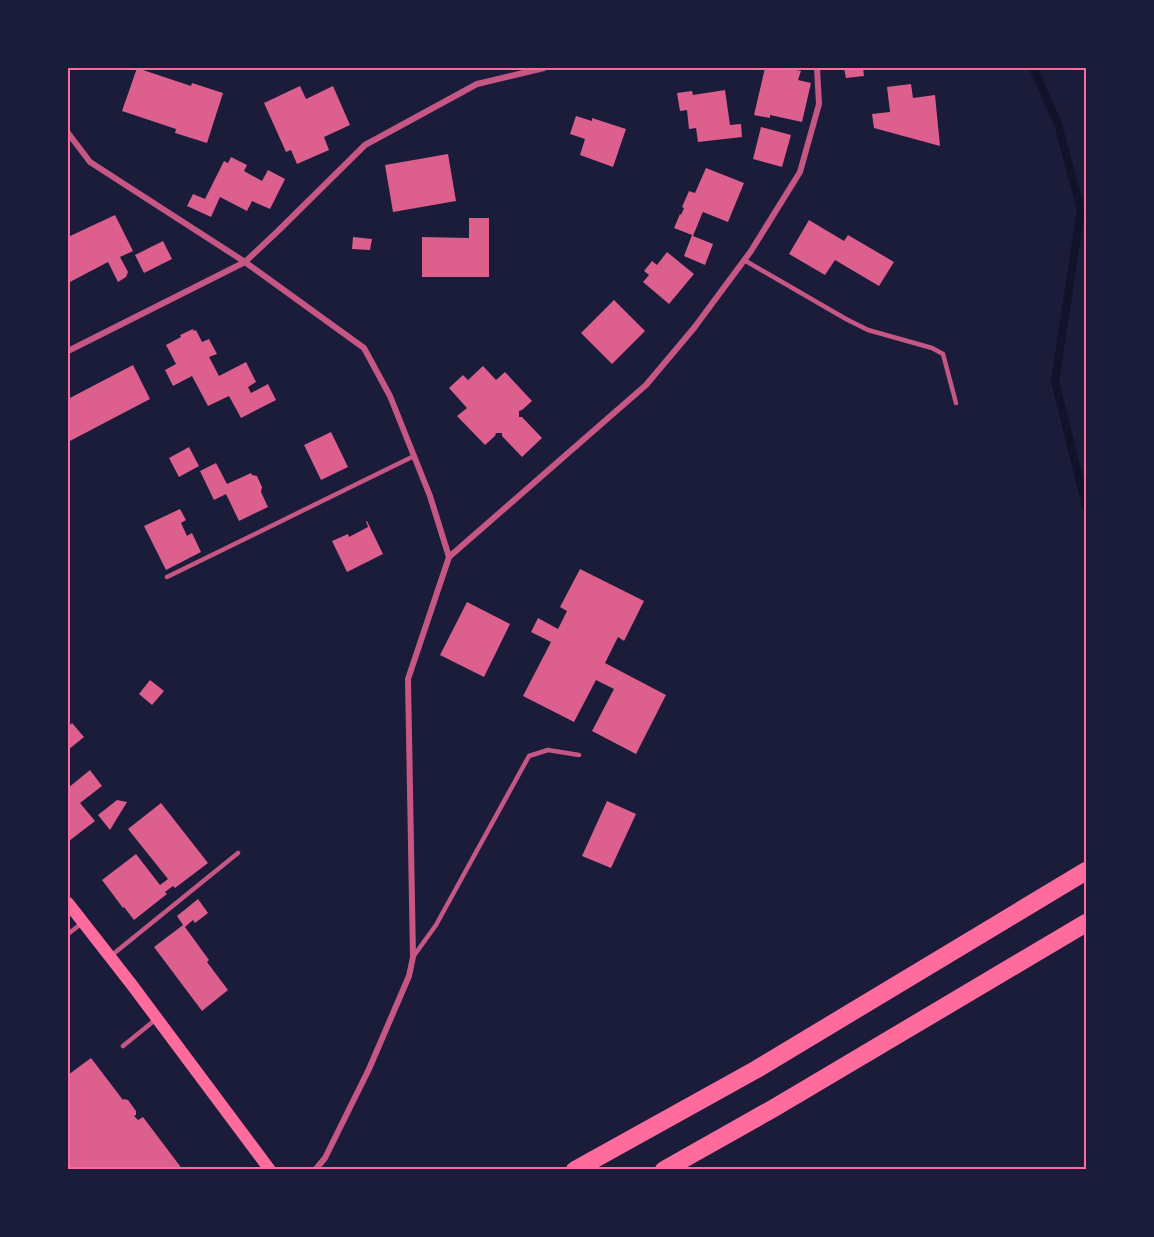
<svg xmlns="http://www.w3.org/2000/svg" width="1154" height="1237" font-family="'Public Sans',sans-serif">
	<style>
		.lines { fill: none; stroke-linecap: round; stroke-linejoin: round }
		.stream { stroke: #12122b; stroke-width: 8 }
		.building { fill: #dd5f8e }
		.service { stroke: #c65784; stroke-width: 4.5 }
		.minor { stroke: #c65784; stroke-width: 6 }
		.secondary { stroke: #ff6b9d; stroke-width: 12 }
		.motorway { stroke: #ff6b9d; stroke-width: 18 }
		.neatline { fill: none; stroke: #ff6b9d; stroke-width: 2 }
	</style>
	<rect width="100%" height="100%" fill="#1b1b3a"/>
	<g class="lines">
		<path class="stream" d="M1033,68l25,56 23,86 -26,171 31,125"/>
	</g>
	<path class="building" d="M137,68l54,18 1,-3 31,10 -16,50 -32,-10 1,-4 -54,-18z
		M765,68h22l14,3 -3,9 13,3 -9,39 -32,-7v3l-16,-3z
		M844,68h19l1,8 -18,2z
		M911,84l2,14 22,-3 5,51 -66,-18 -2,-14 18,-2 -3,-25z
		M300,86l6,13 27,-13 17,39 -26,12 5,13 -32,14 -6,-14 -5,2 -22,-49z
		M725,90l5,35 11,-1 1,13 -44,5 -2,-14 -7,1 -2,-19 -7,1 -3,-18 15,-2 1,4z
		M576,116l16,5v-3l34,11 -13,38 -33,-12 5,-16 -15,-5z
		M761,127l30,8 -9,32 -29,-8z
		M448,154l8,47 -63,11 -8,-47z
		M231,157l16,8 -3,6 18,10 6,-11 17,9 -15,30 -18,-8 -5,10 -27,-14 -9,20 -24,-11 6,-12 12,5 19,-38 4,2z
		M706,168l38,15 -16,39 -25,-10 -1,2 -9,22 20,8 -8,21 -21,-9 8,-21 -18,-7 6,-14 1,1 3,-7 -2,-1 7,-16 6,2z
		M115,215l18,36 -13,6 8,15 -2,5 -8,5 -10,-20 -40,21v-46z
		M469,218h20v59h-67v-40l47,1z
		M809,220l35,21 4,-6 46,27 -15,24 -44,-26 -10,15 -36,-21z
		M353,237l19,2 -2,11 -18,-1z
		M163,241l9,18 -28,14 -9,-18z
		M667,252l27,22 -25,30 -26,-22 6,-7 -5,-4 8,-10 5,4z
		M614,300l31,31 -33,33 -31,-31z
		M193,329l1,2 2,-1 6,12 7,-3 8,15 -8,3 10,19 27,-14 10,20 -8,5 3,6 17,-9 8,16 -35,18 -12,-22 -21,10 -16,-30 -19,10 -8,-16 11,-6 -10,-19 15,-8 -1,-2z
		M133,365l17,34 -82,43v-43z
		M483,366l13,14 9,-8 27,29 -10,9 -3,1v6h3l20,21 -20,19 -20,-21v-3h-6l-1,3 -10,9 -28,-29 10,-8 -18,-20 14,-13 5,5z
		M331,432l17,35 -27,13 -17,-35z
		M189,447l10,19 -20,11 -10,-19z
		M216,463l11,21 24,-11 1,2 5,1 5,11 -1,5 7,15 -29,14 -13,-27 -12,6 -14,-29z
		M180,509l6,11 -5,3 6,13 5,-3 9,19 -35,18 -22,-44z
		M366,521h1l16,33 -36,18 -15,-31 16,-7 1,3 19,-10z
		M580,569l64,32 -20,40 -6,-4 -13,26 61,32 -30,59 -44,-23 22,-42 -18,-9 -22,42 -51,-26 28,-54 -20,-10 7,-14 20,11 9,-18 -7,-4z
		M467,602l43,22 -26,53 -44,-22z
		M150,680l14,11 -12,14 -13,-11z
		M72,723l12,14 -16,13v-23z
		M90,770l12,16 -22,17 15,18 -26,20 -1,-2v-51z
		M117,800l10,2 -17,28 -12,-15z
		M607,801l29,13 -25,54 -29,-12z
		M161,803l47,60 -33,25 -2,-2 -8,6 2,2 -33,26 -10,-13 -1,1 -21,-28 34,-26 24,31 8,-6 -40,-50z
		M198,899l10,14 -13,10 -2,-3 -8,7 24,33 -2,2 21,28 -26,21 -48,-64 29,-22 -6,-9z
		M91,1058l32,42 1,-1 4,1 8,11v4l-2,1 4,4 5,-3 40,53h-115v-95z"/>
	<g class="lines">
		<path class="service" d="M744,260l102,59 22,11 64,18 11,6 13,49
			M167,577l247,-121
			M68,934l14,-11
			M112,955l126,-102
			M413,957l23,-32 93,-169 19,-6 31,5
			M123,1046l32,-26"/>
		<path class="minor" d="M68,133l22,29 155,100 119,86 26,48 40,100 19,61
			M68,351l177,-89 34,-32 86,-85 112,-61 67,-16
			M315,1170l10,-12 44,-89 40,-93 4,-19 -5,-278 41,-122 197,-172 48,-57 57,-77 49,-79 19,-68 -2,-36"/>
		<path class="secondary" d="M68,903l64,82 138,185"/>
		<path class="motorway" d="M575,1170l182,-101 329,-198
			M664,1170l110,-62 312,-185"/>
	</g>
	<rect width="1154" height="1237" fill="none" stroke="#1b1b3a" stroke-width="138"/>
	<rect x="69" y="69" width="1016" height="1099" class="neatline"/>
</svg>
